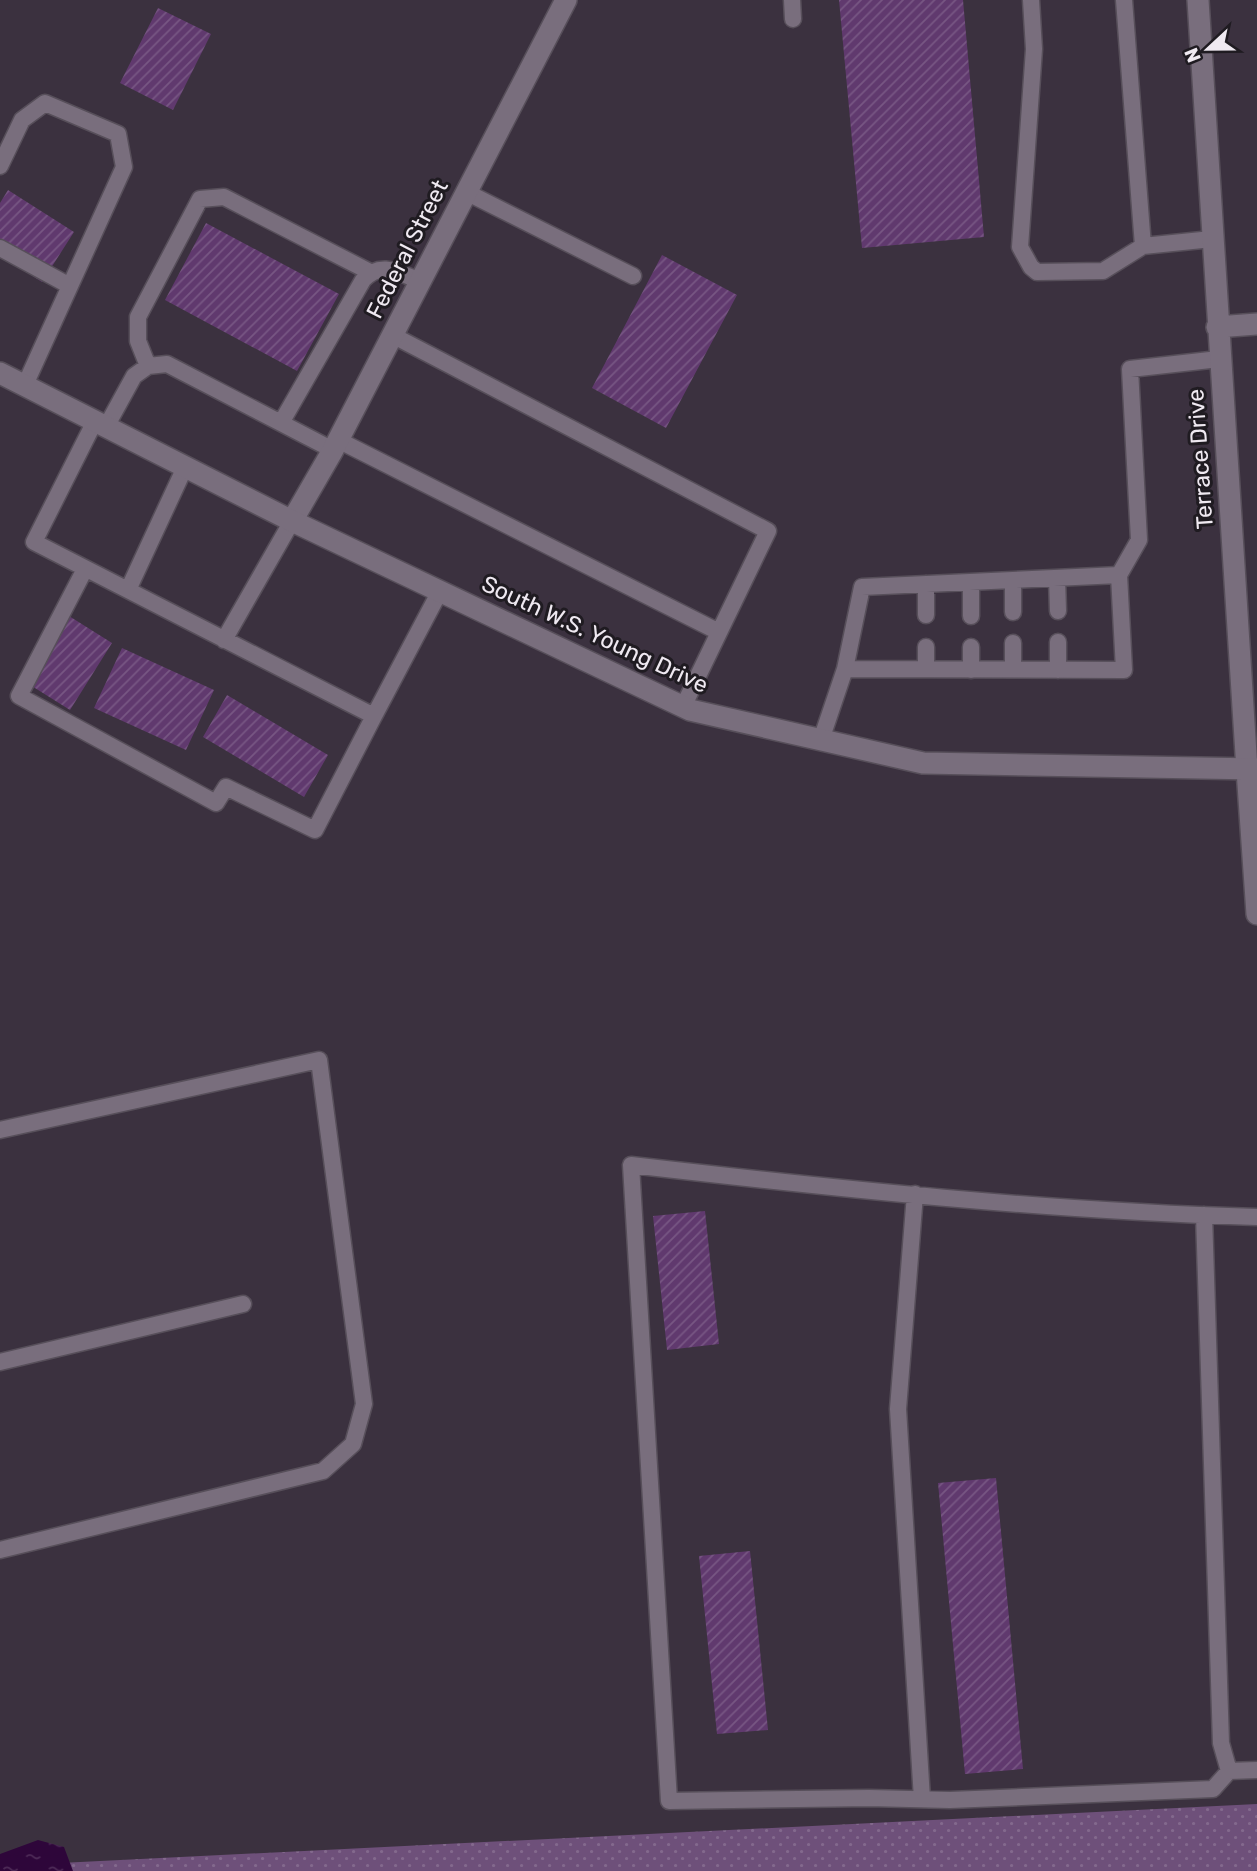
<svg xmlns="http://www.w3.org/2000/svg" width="1257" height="1871" font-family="Rubik,sans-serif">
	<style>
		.grass { fill: url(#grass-dots) }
		.water { fill: url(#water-ripples) }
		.building { fill: url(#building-hatch) }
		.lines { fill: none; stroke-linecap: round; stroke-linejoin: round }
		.lane-casing { stroke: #574f5a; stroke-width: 19 }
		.street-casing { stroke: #574f5a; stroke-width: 24 }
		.secondary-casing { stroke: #574f5a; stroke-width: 24 }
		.lane { stroke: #796e7d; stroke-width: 16 }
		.street { stroke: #796e7d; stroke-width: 21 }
		.secondary { stroke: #796e7d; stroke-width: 21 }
		.labels { text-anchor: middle; stroke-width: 6; stroke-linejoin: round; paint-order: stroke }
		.street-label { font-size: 23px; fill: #efe9f1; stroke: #1f1b21 }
	</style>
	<defs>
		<pattern id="grass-dots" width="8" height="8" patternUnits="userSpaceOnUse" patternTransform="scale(1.75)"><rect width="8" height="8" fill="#6e507a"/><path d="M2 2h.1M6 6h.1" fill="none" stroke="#83698d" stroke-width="1.8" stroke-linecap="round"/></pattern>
		<pattern id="water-ripples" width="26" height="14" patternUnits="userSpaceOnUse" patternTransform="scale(1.75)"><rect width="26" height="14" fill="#2e063a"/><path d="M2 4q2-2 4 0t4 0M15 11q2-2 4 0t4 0" fill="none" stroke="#4d2a57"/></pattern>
		<pattern id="building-hatch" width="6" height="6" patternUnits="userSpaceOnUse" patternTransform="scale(1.75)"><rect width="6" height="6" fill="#60396e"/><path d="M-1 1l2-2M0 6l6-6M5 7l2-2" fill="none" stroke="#775683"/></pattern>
	</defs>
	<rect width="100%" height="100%" fill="#3b313f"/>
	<path class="grass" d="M1257,1804v67h-1257v-5z"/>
	<path class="water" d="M38,1840l26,7 9,24h-73v-17z"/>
	<path class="building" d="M839,0h124l21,237 -122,11z
		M158,8l53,26 -38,76 -53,-27z
		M8,190l66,42 -32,50 -42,-27v-52z
		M206,223l133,71 -42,77 -132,-71z
		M662,255l75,40 -71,133 -74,-40z
		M69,616l43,27 -42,67 -43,-27z
		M122,648l92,42 -28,60 -92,-42z
		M227,695l101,60 -24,42 -101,-60z
		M705,1211l14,133 -52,6 -14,-134z
		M996,1478l27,291 -58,5 -27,-291z
		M750,1551l18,179 -51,4 -18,-178z"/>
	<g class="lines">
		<g class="lane-casing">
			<path id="lane" d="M792,0l1,19
				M1031,0l3,49 -14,198 11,20 6,5 66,-1 40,-25 69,-7
				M1124,0l19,246
				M0,166l22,-46 23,-17 73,31 6,33 -99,218
				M466,192l167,84
				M0,248l70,38
				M392,335l376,196 -85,176
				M148,366l-10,-25v-24l62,-118 24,-2 146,75
				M95,421l-61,121 340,174 66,-125
				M281,423l82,-143c18,-20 36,-7 57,1
				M106,427l28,-51 14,-10 19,-2 166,86
				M338,440l381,192
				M85,569l-66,127 197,107 10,-16 89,43 59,-114
				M1057,578l1,33
				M971,582v34
				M128,590l58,-125
				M1013,612v-32
				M926,615v-31
				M224,640l68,-119
				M1058,642v28
				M1013,643v26
				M926,647v22
				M845,669l17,-82 257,-12
				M971,670v-23
				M821,740l24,-71 279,1 -5,-95 20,-35 -9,-171 89,-10
				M0,1130l319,-70 45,344 -11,40 -30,27 -323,79
				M915,1194l-17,215 24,390
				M1204,1215l17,528 8,28
				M1257,1217c-209,-6 -418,-28 -626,-52l38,636 200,-3 81,2 263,-11 16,-18 28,-1
				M0,1362l243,-58"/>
		</g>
		<g class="street-casing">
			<path id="street" d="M1198,0l49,770
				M1217,327l40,-3
				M292,521l41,-71 233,-450"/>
		</g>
		<g class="secondary-casing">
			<path id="secondary" d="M0,373l292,148 398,189 233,53 334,6
				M1247,770l10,144"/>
		</g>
		<use href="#lane" class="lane"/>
		<use href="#street" class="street"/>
		<use href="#secondary" class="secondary"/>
	</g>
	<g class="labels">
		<g class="street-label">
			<text transform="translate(407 249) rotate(-63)" y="8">Federal Street</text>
			<text transform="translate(1200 459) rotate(-94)" y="8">Terrace Drive</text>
			<text transform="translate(595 634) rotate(25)" y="8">South W.S. Young Drive</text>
		</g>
	</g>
	<g transform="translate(1208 49) rotate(248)" stroke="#1f1b21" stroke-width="5" paint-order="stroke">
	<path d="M0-5L12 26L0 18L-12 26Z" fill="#efe9f1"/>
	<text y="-10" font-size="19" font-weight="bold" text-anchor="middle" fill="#efe9f1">N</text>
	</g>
</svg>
